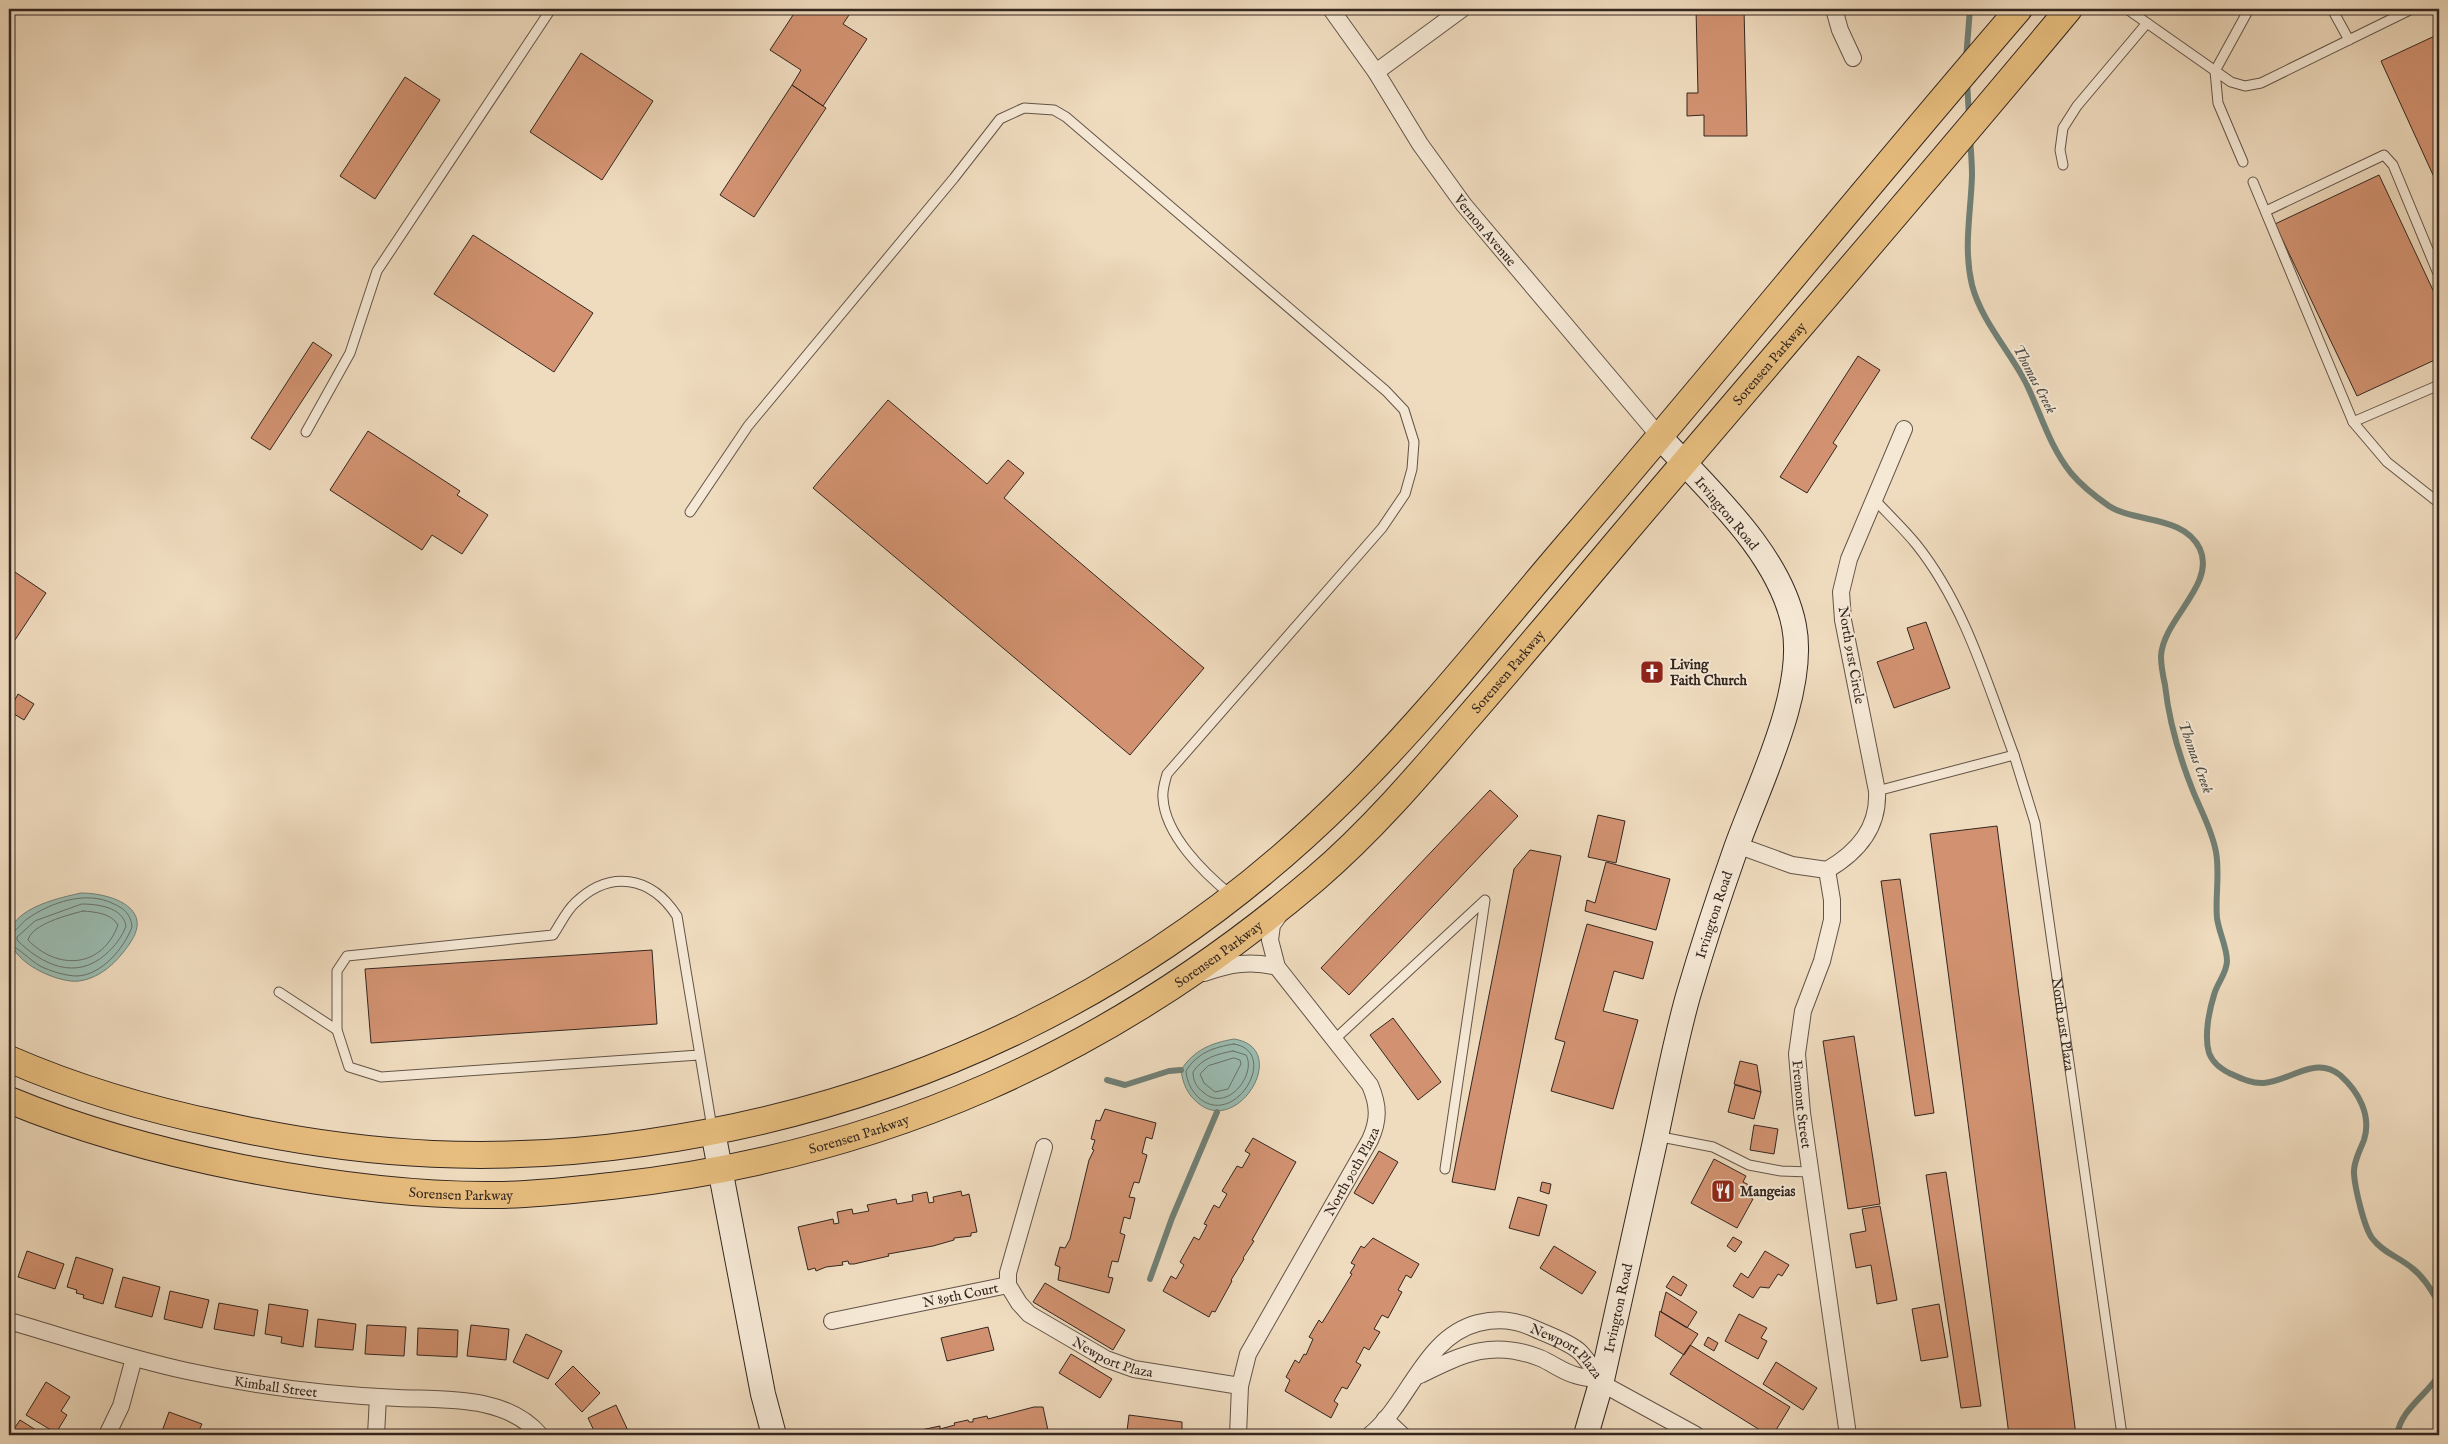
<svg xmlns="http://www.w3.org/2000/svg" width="2448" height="1444" font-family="'IM FELL English',serif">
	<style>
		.water { fill: #9abbb0; stroke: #718076 }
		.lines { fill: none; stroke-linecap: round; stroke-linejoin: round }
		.shore { stroke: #677168; stroke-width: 1 }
		.stream { stroke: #718076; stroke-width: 6 }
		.building { fill: #d29271; stroke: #342720 }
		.lane-casing { stroke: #635448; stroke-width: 11 }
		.street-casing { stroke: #635448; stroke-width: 18 }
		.secondary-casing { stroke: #342720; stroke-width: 26 }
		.primary-casing { stroke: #342720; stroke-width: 28 }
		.lane { stroke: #f5e8d5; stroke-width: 9 }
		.street { stroke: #f5e8d5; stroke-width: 16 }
		.secondary { stroke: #f5e8d5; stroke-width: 24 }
		.primary { stroke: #e8be7f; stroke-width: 26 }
		.labels { text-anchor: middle; stroke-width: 4; stroke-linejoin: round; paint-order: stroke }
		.street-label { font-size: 14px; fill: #342720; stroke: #f5e8d5 }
		.poi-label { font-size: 14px; font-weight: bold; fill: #342720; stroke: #f5e8d5; text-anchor: start }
		.water-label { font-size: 15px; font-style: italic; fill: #4e4c44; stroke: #f5e8d5 }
	</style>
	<rect width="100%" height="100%" fill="#efdbbe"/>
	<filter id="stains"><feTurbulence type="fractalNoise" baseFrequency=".004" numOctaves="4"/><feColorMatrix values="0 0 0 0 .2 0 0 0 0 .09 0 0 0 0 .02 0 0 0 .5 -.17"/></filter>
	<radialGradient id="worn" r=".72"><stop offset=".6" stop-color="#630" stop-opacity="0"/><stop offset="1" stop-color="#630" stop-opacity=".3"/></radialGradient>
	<path class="water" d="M81,893c28,0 74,14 49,50 -12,18 -29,35 -51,38 -22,3 -79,-23 -68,-53 11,-22 48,-30 70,-35z
		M1234,1039c58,9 4,98 -36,64 -11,-9 -15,-19 -17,-33 13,-20 30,-27 53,-31z"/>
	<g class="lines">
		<path class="shore" d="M82,904c15,0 41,3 44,22 -4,11 -11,20 -20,28 -30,27 -64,11 -89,-14v-3l18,-16z
			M83,911c12,1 28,2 35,14 -16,43 -60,46 -90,15 4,-16 40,-25 55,-29z
			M9,933c8,-1 11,-9 18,-14 24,-17 60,-29 87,-15 11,5 17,11 18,23 -8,21 -30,48 -55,49 -11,0 -27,-5 -37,-10 -9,-5 -23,-20 -31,-21
			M1234,1044c47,8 1,85 -35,54 -8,-8 -12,-16 -13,-27 11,-18 28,-24 48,-27z
			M1233,1051l13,4c11,19 -19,59 -43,37 -7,-5 -10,-12 -10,-20 9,-14 24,-18 40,-21z
			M1234,1058l6,2 1,4 -13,25 -13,3 -11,-9 -4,-9 8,-8z"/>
		<path class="stream" d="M1966,59l4,-50
			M1967,81l2,35
			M1970,138c1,13 2,25 2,37 -1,38 -9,72 0,110 9,35 36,64 53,96 15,30 24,65 46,92 10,12 25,24 38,33 26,17 75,9 91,43 16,36 -37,70 -39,107 0,9 2,20 4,29 4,37 14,71 28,106 8,20 19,39 23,61 4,22 -1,45 1,66 2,15 10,29 10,43 0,12 -10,22 -13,34 -5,16 -10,41 -5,58 4,10 11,15 20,20 11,5 23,11 35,10 26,-2 51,-28 76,-8 18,16 32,40 24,65 -4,10 -11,23 -10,34 1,14 10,53 18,64 10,14 27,19 40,30 12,9 19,22 27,35
			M1107,1080l18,5 44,-14 12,-1
			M1150,1279l22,-61 45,-106
			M2397,1435c4,-26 29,-39 42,-60"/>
	</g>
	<path class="building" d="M797,9h56l-10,15 24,15 -44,67 -31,-21 9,-15 -31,-20z
		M1696,9h48l3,127h-43v-21l-17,1v-23h11z
		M2439,34v154l-58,-127z
		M581,53l72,48 -51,79 -72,-48z
		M405,77l35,23 -65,99 -35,-23z
		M792,85l34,23 -72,109 -34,-22z
		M2379,175l60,128v55l-82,38 -82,-172z
		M473,235l120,78 -39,59 -120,-78z
		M313,342l19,13 -62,95 -19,-12z
		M1858,356l22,14 -47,73 4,3 -30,47 -27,-16z
		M888,400l99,84 21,-24 16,13 -20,25 200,170 -74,87 -317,-267z
		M368,431l92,60 -3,4 31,20 -26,39 -30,-19 -10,15 -92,-60z
		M9,568l37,25 -37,56z
		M1926,622l24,66 -56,20 -17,-46 37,-13 -7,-21z
		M18,694l16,10 -10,16 -15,-9z
		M1490,790l28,26 -169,179 -28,-27z
		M1598,815l27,6 -9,42 -28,-6z
		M1997,826l79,609h-67l-79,-601z
		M1530,850l31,6 -66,334 -43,-8 62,-313z
		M1606,862l64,17 -14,51 -71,-19 2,-11 8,3z
		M1900,879l34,234 -19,3 -34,-235z
		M1587,924l66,18 -10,37 -29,-8 -11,40 35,9 -25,89 -62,-18 14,-49 -10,-3z
		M652,950l5,74 -286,19 -6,-74z
		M1393,1018l48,64 -23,18 -48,-65z
		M1854,1036l26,168 -32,5 -25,-168z
		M1740,1061l17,4 4,27 -27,-8z
		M1735,1085l26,7 -7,27 -26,-7z
		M1105,1109l51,14 -4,16 -6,-2 -4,16 5,2 -8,28 -5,-1 -5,15 6,1 -5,21 -6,-2 -4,16 5,2 -7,27 -6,-1 -4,16 5,1 -4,15 -51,-13 2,-13 -5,-2 5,-18 5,1 5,-9 19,-79 5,-10 -2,-1 3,-9 -4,-1 5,-19 4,1z
		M1754,1125l24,4 -4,25 -24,-4z
		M1253,1138l43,24 -44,78 2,1 -11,17 1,1 -13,21 1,1 -17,31 -3,-1 -3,6 -46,-26 8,-15 5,3 8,-14 -4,-3 14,-25 5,3 8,-15 -3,-1 10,-19 5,3 8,-14 -5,-3 15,-25 5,2 8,-14 -5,-3z
		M1379,1151l19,11 -25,42 -19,-11z
		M1714,1159l32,17 -3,6 8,4 -5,9 7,4 -16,29 -46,-25z
		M1946,1172l35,234 -20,2 -35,-233z
		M1542,1182l9,2 -2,10 -9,-3z
		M961,1191l1,5 7,-2 8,38 -6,1v3l-17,2v2l-21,6 -45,8 1,2 -35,8h-5l-1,-3 -6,1 1,3 -17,2 -10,4 -1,-3 -7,2 -10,-43 35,-8 1,5 5,-1 -2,-11 15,-3 1,5 16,-3 -2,-6 29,-6 1,5 16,-3 -1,-6 15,-3 2,11 5,-1 -1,-5z
		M1518,1197l29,8 -8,31 -30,-8z
		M1880,1206l17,94 -20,4 -6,-39 -15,3 -6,-34 16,-3 -4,-22z
		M1733,1237l9,5 -7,10 -8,-6z
		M1373,1238l46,26 -8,14 -5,-3 -8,15 4,2 -14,26 -6,-3 -8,14 6,3 -11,18 -5,-3 -8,15 5,3 -14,24 -5,-2 -8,14 4,3 -7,14 -46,-27 5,-11 -4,-3 9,-17 4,3 5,-9 2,1 7,-16 -4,-2 10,-17 3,3 30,-49 -2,-1 5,-8 -4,-2 10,-17 3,2z
		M9,1243l5,1 -5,28z
		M1554,1246l42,26 -14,22 -42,-26z
		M27,1251l37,13 -9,25 -37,-12z
		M1765,1251l24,14 -7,11 -4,-2 -9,14 -9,-1 -7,11 -20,-12 8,-13 7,5z
		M76,1257l37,12 -10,35 -20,-6 1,-3 -8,-2 1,-3 -10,-3z
		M1673,1276l14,9 -6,11 -15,-9z
		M123,1277l37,10 -8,30 -37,-10z
		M1045,1283l80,47 -12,20 -80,-48z
		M170,1291l39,9 -7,28 -38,-9z
		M1666,1292l31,20 -10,16 -26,-16z
		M219,1303l39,7 -4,26 -40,-7z
		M269,1304l39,6 -5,37 -22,-4 1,-6 -17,-3z
		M1939,1304l9,53 -27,4 -9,-52z
		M1660,1311l38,23 -14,21 -29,-19z
		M1739,1314l28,14 -6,10 6,3 -9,18 -33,-18z
		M318,1319l38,5 -3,26 -38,-3z
		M367,1325l39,2 -2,29 -39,-2z
		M471,1325l38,4 -3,31 -39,-4z
		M988,1327l6,23 -47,11 -6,-23z
		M418,1328l40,2 -1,27 -40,-2z
		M526,1334l36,17 -14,28 -35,-17z
		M1708,1337l10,6 -4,8 -10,-6z
		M1690,1345l100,62 -17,28h-5l-98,-61z
		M1071,1354l41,25 -12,19 -41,-25z
		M1776,1362l41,26 -14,22 -40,-26z
		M573,1366l27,27 -18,19 -27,-28z
		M46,1382l24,15 -9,14 6,4 -11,18 -30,-18z
		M616,1405l14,30h-34l-8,-17z
		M1034,1407h9l6,28h-142v-2l33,-7v3l15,-4 -1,-2 14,-3 1,2h4v-3l14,-3 1,3z
		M169,1412l33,12 -5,11 -36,-1z
		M1129,1415l53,7v13h-50v-4h-5z
		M20,1420l24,15h-34z"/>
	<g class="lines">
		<g class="lane-casing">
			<g id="lane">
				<path d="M2127,9l104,73 14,4 16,-3 151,-74"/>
				<path d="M2332,9l17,31"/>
				<path d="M2243,162l-25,-59 -3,-32 34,-62"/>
				<path d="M2063,165l-3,-15 3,-22 14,-22 70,-83"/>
				<path d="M2253,182l100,240 86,-37"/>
				<path d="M2266,211l118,-56 9,10 46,111"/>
				<path d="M2353,422l34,40 52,41"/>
				<path d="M306,432l44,-79 27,-82 174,-262"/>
				<path d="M1874,499c14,15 29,29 42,45 49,61 71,139 98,211"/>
				<path d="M690,512l58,-86 206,-248 46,-59 24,-11 30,2 12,7 320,274 18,19 10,32 -2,27 -7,25 -23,34 -215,246c-2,8 -5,16 -4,24 2,37 41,75 68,97"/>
				<path id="s1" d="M1877,791l137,-36 21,68 87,612"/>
				<path d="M279,992l58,38"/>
				<path d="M1334,1040l151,-140 -40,269"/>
				<path d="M699,1055l-318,22 -32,-10 -12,-37v-59l10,-15 206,-21c7,-10 13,-24 22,-32 35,-34 76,-27 102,13l35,212"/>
				<path d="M1656,1136l57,11 36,18 32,6 29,1"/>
			</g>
		</g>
		<g class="street-casing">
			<g id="street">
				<path id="s2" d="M1331,9l45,63 44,72 44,61 196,232"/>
				<path d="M1834,9l6,21 13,28"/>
				<path d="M1376,72l86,-63"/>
				<path d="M1737,845l55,20 35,5"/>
				<path id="s3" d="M1827,870l5,30v20l-10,41 -19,50 -6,43 5,59 46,322"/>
				<path d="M1827,870c31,-18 52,-42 50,-79l-34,-171 -2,-28 8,-33 55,-130"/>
				<path d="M1204,973c25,-9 47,-13 73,-6"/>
				<path id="s4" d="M1008,1285l11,18 10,11 77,45 28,10 106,17"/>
				<path d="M1008,1285v-12l36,-126"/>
				<path id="s5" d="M9,1321c59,17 118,37 178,50 69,15 140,24 211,27 47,2 108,-3 142,37"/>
				<path id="s6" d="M832,1321l176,-36"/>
				<path d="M1420,1375c43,-21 72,-36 120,-17 12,5 23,14 35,17 8,3 18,3 27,5"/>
				<path d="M1601,1383l95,52"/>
				<path d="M1385,1419l17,16"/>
				<path d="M107,1435l14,-29 13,-48"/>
				<path d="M376,1435l2,-38"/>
				<path id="s7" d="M1238,1435l2,-49 8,-32 122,-214c9,-20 9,-34 0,-55l-93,-118 -7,-27 2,-15 10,-14"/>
				<path id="s8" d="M1370,1435c40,-33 54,-98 108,-112 21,-5 37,-3 55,5 13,6 39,15 48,25 7,8 14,18 21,27"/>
			</g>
		</g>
		<g class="secondary-casing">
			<g id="secondary">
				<path d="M713,1132l50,262 11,41"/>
				<path id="s9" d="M1586,1435l16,-55c17,-78 34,-156 52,-234 11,-50 20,-100 34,-150 14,-48 30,-97 47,-145 22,-63 72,-159 59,-225 -14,-73 -86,-136 -134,-189"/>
			</g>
		</g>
		<g class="primary-casing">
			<g id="primary">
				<path d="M9,1059c69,30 141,51 214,66 143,32 275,39 421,18 269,-38 510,-155 703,-347 83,-82 154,-174 230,-262 149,-174 293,-352 442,-525"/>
				<path id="s10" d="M9,1100c75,31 153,52 233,68 83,16 168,28 254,27 38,0 77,-5 115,-9 270,-30 497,-131 704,-307 55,-47 103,-103 150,-158 53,-61 105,-123 157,-185 149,-176 300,-350 447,-527"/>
			</g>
		</g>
		<use href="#lane" class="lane"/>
		<use href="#street" class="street"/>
		<use href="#secondary" class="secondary"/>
		<use href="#primary" class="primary"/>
	</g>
	<defs>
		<g id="church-square" transform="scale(1.25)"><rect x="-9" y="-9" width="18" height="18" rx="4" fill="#8f2418" stroke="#f5e8d5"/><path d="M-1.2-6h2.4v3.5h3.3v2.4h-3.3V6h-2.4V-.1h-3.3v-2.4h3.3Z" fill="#fff"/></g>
		<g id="restaurant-square" transform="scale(1.25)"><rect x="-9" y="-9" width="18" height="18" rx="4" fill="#8f2418" stroke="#f5e8d5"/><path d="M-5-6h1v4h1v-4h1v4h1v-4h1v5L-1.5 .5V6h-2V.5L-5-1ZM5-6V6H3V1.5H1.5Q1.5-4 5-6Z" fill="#fff"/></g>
	</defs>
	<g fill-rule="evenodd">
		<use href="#church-square" x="1652" y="672"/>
		<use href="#restaurant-square" x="1723" y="1191"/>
	</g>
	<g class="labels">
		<g class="street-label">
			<text dy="5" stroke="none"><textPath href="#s2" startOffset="270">Vernon Avenue</textPath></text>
			<text dy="5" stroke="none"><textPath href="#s10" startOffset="2082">Sorensen Parkway</textPath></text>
			<text transform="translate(1727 513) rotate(50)" y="5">Irvington Road</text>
			<text transform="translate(1852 655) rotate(80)" y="5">North 91st Circle</text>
			<text dy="5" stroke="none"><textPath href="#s10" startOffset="1678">Sorensen Parkway</textPath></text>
			<text dy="5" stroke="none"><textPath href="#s9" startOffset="536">Irvington Road</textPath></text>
			<text dy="5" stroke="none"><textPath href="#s10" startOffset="1272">Sorensen Parkway</textPath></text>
			<text dy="5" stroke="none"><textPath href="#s1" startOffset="416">North 91st Plaza</textPath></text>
			<text dy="5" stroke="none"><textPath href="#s3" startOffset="240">Fremont Street</textPath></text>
			<text dy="5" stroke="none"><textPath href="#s10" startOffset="868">Sorensen Parkway</textPath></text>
			<text dy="5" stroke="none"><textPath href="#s7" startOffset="292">North 90th Plaza</textPath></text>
			<text dy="5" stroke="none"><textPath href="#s10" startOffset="464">Sorensen Parkway</textPath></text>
			<text dy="5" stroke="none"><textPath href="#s6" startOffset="131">N 89th Court</textPath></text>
			<text dy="5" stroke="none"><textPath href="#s9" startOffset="131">Irvington Road</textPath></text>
			<text dy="5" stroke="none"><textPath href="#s8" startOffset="256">Newport Plaza</textPath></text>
			<text dy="5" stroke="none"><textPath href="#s4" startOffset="131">Newport Plaza</textPath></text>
			<text dy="5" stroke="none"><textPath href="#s5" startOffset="275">Kimball Street</textPath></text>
		</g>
		<g class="poi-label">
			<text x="1670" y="669">Living<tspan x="1670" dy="16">Faith Church</tspan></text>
			<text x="1740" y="1196">Mangeias</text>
		</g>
		<g class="water-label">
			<text transform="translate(2035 379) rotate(62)" y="5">Thomas Creek</text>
			<text transform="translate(2196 757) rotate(70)" y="5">Thomas Creek</text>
		</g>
	</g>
	<rect width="2448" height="1444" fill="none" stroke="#efdbbe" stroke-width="30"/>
	<rect x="10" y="10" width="2428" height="1424" fill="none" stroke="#342720" stroke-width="2.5"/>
	<rect x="15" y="15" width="2418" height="1414" fill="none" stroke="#342720"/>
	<rect width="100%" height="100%" filter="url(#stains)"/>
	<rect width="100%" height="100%" fill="url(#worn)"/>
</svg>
